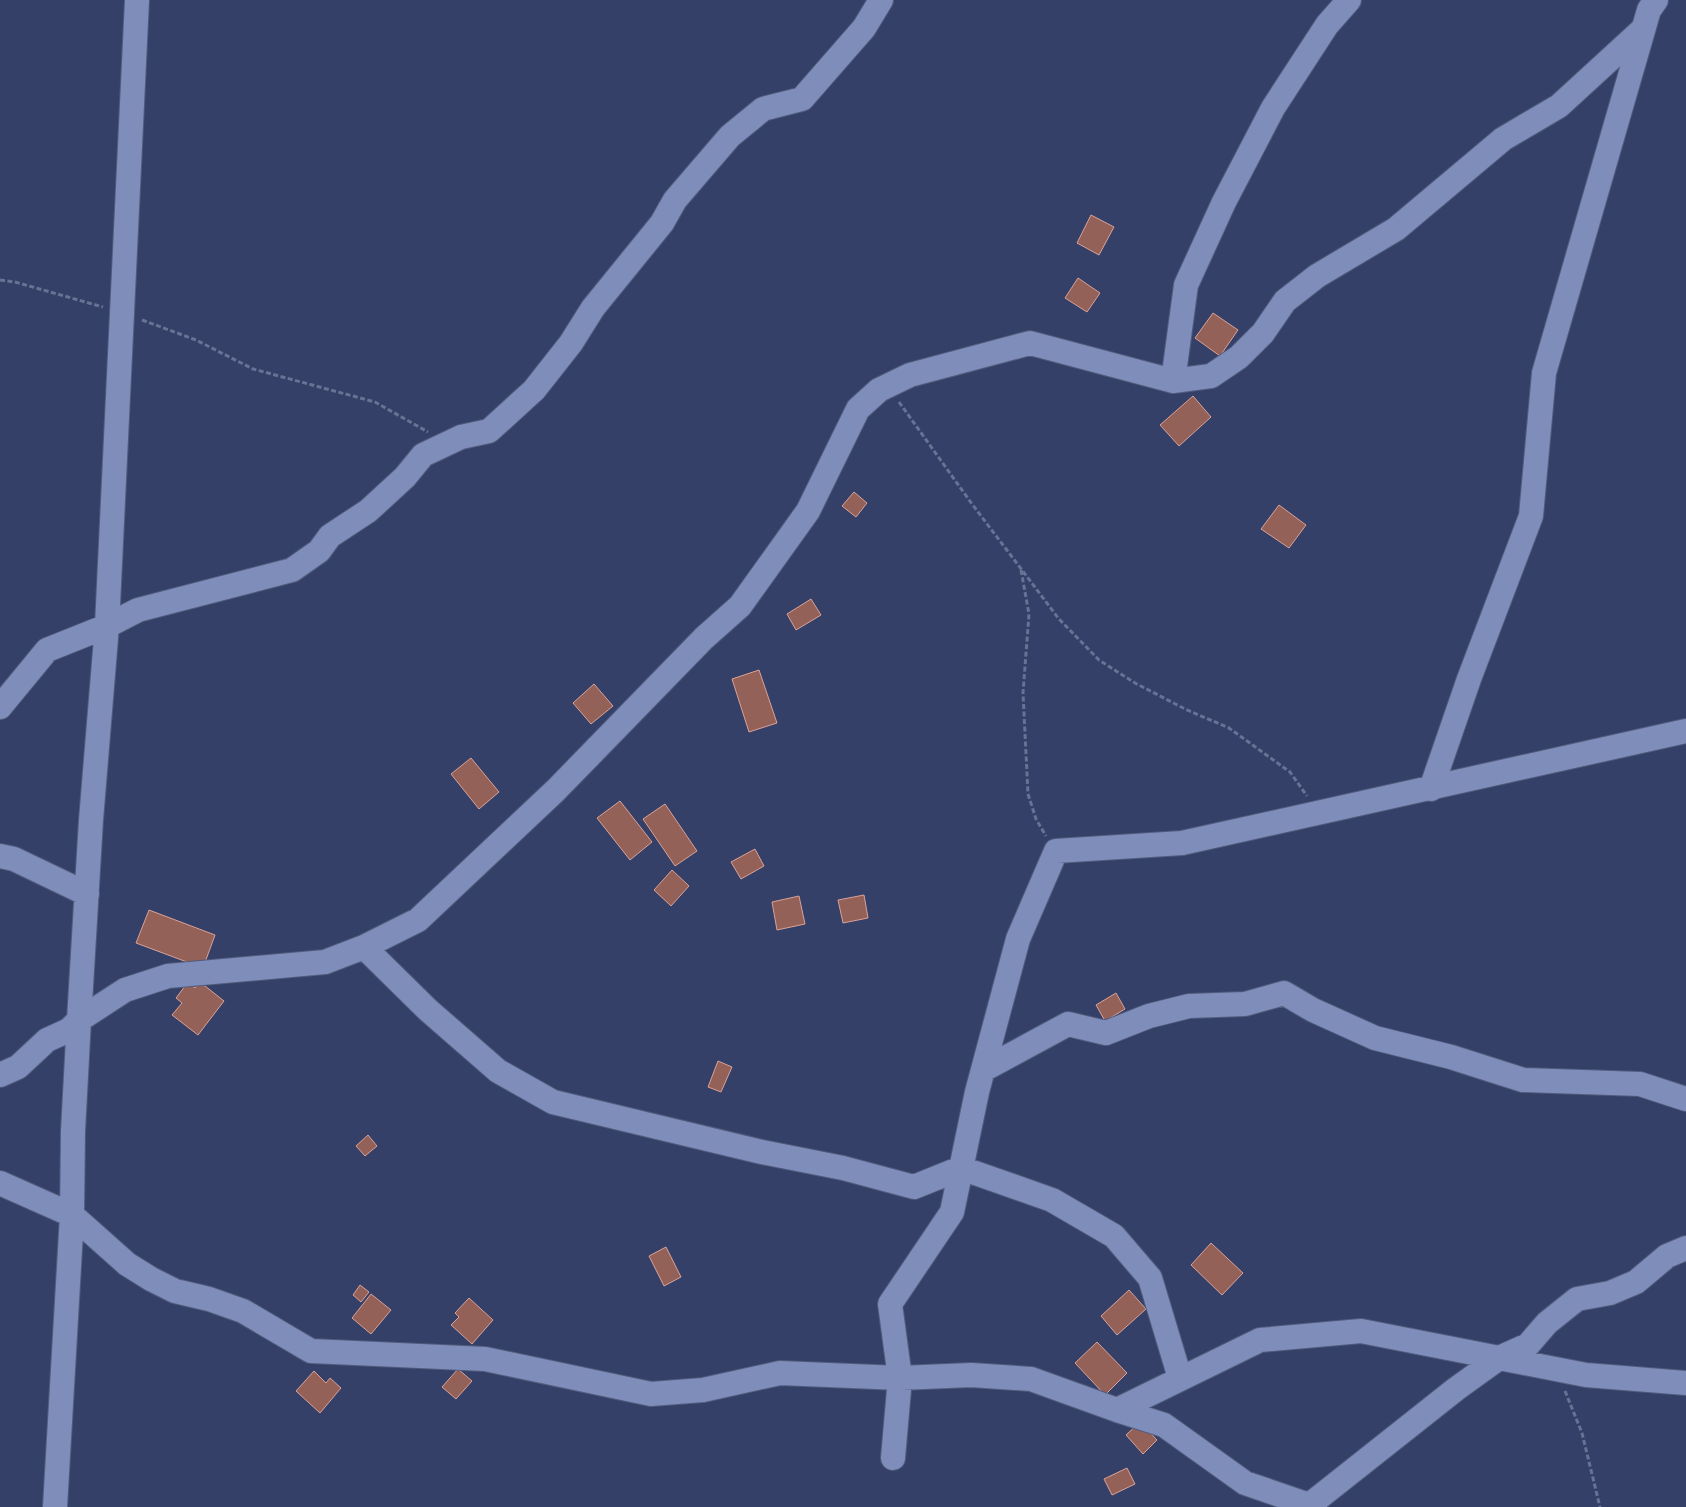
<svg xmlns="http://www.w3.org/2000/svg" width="1686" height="1507" font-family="Raleway,sans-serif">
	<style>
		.building { fill: #946158; stroke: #daa298 }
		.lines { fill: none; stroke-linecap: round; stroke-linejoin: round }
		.minor-casing { stroke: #515b7d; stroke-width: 26 }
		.path { stroke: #677294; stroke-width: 3; stroke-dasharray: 5 2.5; stroke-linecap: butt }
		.minor { stroke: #7f8dba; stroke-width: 24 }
	</style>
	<rect width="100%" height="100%" fill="#344067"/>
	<path class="building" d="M1091,215l23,12 -15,28 -22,-12z
		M1078,278l22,15 -13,19 -22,-14z
		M1213,313l25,17 -18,26 -25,-18z
		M1193,396l18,21 -32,29 -19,-21z
		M854,492l13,11 -11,14 -14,-11z
		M1279,505l27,20 -17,23 -28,-19z
		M811,599l10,16 -25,15 -9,-16z
		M759,670l18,53 -28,9 -17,-53z
		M594,684l19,22 -22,18 -18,-21z
		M471,758l28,34 -20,17 -28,-35z
		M620,801l32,41 -22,18 -33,-42z
		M665,804l32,47 -22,15 -32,-47z
		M755,849l9,17 -23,13 -10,-17z
		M672,870l17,16 -18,20 -17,-16z
		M864,895l4,23 -25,5 -5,-23z
		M799,896l6,28 -28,6 -5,-28z
		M149,910l66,25 -12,33 -67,-25z
		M188,982l7,6 5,-6 24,19 -26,34 -26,-20 10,-12 -6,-5z
		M1116,993l9,16 -20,12 -9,-16z
		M718,1061l14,6 -11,25 -13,-5z
		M368,1135l9,11 -12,10 -9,-10z
		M1211,1243l32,30 -21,22 -31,-30z
		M666,1247l15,30 -17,9 -15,-30z
		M360,1285l9,7 -8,10 -8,-7z
		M1129,1290l17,19 -29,26 -16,-19z
		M371,1294l20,16 -20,24 -19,-16z
		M469,1298l24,22 -21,24 -21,-19 8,-8 -4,-4z
		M1097,1342l30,31 -22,22 -30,-32z
		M458,1369l14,12 -16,18 -14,-12z
		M314,1371l12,12 4,-5 11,10 -21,25 -24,-22z
		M1140,1422l17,18 -14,14 -17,-19z
		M1127,1468l8,16 -23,11 -8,-16z"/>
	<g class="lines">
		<g class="minor-casing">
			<path id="minor" d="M1173,381l13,-96 38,-83 49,-94 54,-83 22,-25
				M0,707l47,-57 60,-24 31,-16 154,-40 27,-19 11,-15 38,-25 37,-34 18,-22 38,-18 28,-6 45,-41 37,-47 22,-35 69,-85 13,-23 55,-64 33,-27 39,-10 62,-71 17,-28
				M1431,789l38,-110 62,-163 13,-143 105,-363 7,-10
				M0,856l14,3 73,35
				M364,947l64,63 70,61 55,31 209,50 81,16 71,19 47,-19 91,32 62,36 36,42 30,100
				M983,1070l85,-46 38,9 43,-17 40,-10 56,-2 39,-11 29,17 62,28 76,19 72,23 117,4 46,15
				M0,1075l18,-8 29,-27 22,-10 10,-10 46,-30 43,-14 157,-14 39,-15 54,-27 138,-130 148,-152 36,-32 68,-95 50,-102 21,-19 31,-15 120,-32 143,38 38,-5 28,-19 24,-24 22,-32 32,-25 79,-47 107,-90 56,-33 84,-77
				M0,1183l72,32 55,49 24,15 24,12 34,8 34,12 68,40 174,8 166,35 52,-4 77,-17 120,5 71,-3 60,4 86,31 143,-70 101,-9 225,44 100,8
				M1117,1410l47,15 81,58 70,24
				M893,1458l7,-80 -10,-74 62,-92 25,-120 41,-153 38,-88 126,-8 504,-112
				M55,1507l17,-292 1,-84 6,-111 12,-200 16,-194 30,-626
				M1307,1507l149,-118 43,-31 29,-13 19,-22 30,-24 33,-6 26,-11 31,-26 19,-8"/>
		</g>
		<path class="path" d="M0,280l15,2 88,25
			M142,320l54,20 57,29 122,33 53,30
			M899,402l73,102 87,115 40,41 36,23 50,26 44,19 61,44 17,24
			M1021,570l8,44 -6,79 5,101 8,25 10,17
			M1565,1391l17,42 18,74"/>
		<use href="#minor" class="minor"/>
	</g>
</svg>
